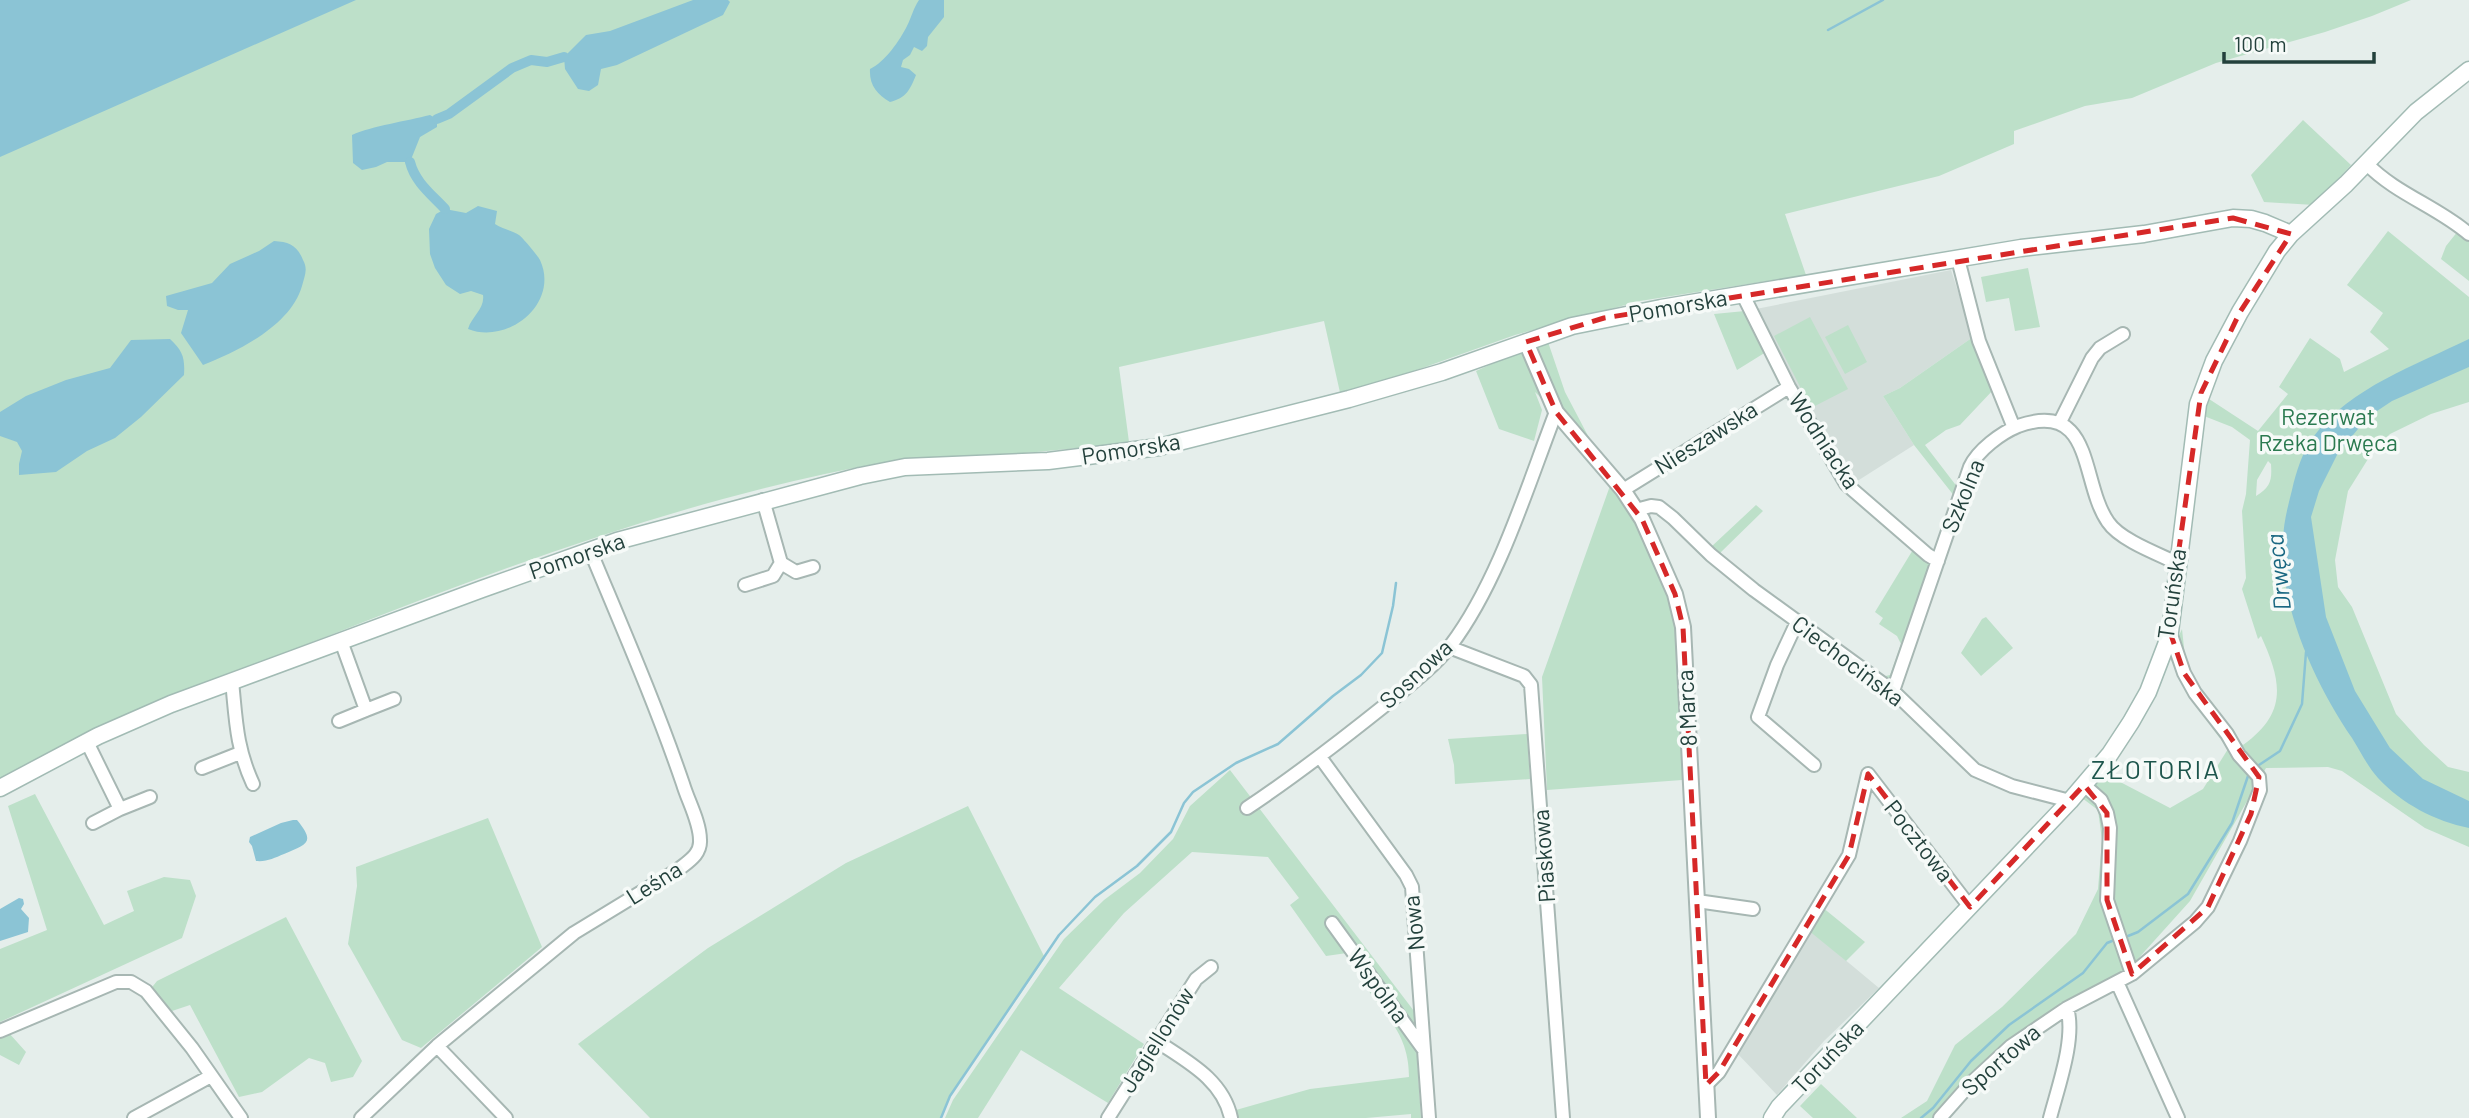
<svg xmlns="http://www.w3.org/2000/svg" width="2469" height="1118" font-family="Barlow,sans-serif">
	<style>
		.built { fill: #d3deda }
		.green { fill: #bde0c9; fill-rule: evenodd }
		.water { fill: #8bc4d5 }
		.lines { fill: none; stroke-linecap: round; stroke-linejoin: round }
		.stream { stroke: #8bc4d5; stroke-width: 2.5 }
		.canal { stroke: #8bc4d5; stroke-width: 10 }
		.minor-casing { stroke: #a7b7b3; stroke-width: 16 }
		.tertiary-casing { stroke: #a7b7b3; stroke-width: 18 }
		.secondary-casing { stroke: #a2bbb4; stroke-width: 19 }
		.minor { stroke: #fff; stroke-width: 12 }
		.tertiary { stroke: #fff; stroke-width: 14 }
		.secondary { stroke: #fff; stroke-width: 16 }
		.marked { fill: none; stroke: #d62828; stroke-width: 5; stroke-dasharray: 14 9; stroke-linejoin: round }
		.labels { text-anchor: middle; stroke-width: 7; stroke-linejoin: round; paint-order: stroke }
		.street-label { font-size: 23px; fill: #23413c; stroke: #f6faf8 }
		.park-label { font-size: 23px; fill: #2b7a50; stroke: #f6faf8 }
		.water-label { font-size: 24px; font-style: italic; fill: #196781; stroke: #f6faf8 }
		.quarter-label { font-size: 26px; letter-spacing: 2px; fill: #1d554c; stroke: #f6faf8 }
	</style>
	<rect width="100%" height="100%" fill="#e5eeeb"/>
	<path class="built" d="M1951,270l22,67 -73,51 -17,8 31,49 -63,40 -100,-175z
		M1808,929l71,59 -55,53 -47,54 -42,-44z"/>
	<path class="green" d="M0,0h2411l-39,16 -47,16 -109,31 -84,35 -47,8 -71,25v13l-75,32 -154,38 21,61 -166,26 -125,34 -174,62 -17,-76 -205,46 10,75c-45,5 -91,11 -136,13 -35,2 -73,1 -107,7 -192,34 -377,103 -558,174 -110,43 -224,85 -328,142z
		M2303,120l48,45 -37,40 -50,-3 -13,-27z
		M2388,231l81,66v105l-38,12 -41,20 -17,17 -25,40 -13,69 3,27 14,20 44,107 28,31 24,22 21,5v75l-44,-19 -83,-57 -14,-4 -62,1 -76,133 -63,70 -63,44 -69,53 -49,50h-45l26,-17 28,-56 47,-38 74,-73 22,-45 4,-49 -4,-30 -16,-12 21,-25 67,35 33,-19 25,-40 -15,-20 -44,-72 13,-28 4,37 33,52 24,27c45,-32 39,-63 18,-109l-3,3 -16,-50 4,-11 -4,-67 4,-17 4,-54 -18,-13 -28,-11 2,-19 52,34 30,-37 -9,-7 31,-49 30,21 4,13 45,-23 -19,-17 13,-19 -36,-28zM2268,461l3,3c1,16 0,23 -15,32l1,-16z
		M2458,231l11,3v47l-28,-22 5,-13z
		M2028,268l12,59 -25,4 -6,-33 -23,4 -5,-25z
		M1745,311l106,174 82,75 -4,6 4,2 -43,115 -9,-6 9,-2 11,-31 -4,-8 -18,-12 4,-6 -8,-6 39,-64 -67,-58 -35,-51 -46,-87 -29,18 -23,-56z
		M1810,317l38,72 -37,19 -37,-72z
		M1848,325l19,37 -22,12 -20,-37z
		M1973,337l21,52 -34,36 -14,5 -21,15 33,43 -3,9 -41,-52 -31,-49 17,-8z
		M1547,339l18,53 32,61 -62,-61 7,18 -8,31 -35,-12 -23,-58z
		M1611,483l13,13 50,112 10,162 -2,10 -135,10 -5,-113z
		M1756,505l7,6 -44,43 -8,-7z
		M1986,617l27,31 -32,28 -20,-23 21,-34z
		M1527,734l3,45 -75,5 -1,-19 -6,-26z
		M1230,770l184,241 7,107h-10v-4l-45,4h-129l-1,-8 74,-21 99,-12c0,-45 -25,-61 -46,-95 -6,-9 -11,-20 -16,-29l-21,3 -36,-51 9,-7 -31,-41 -76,-5 -68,61 -65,75 85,56 -36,59 -87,-53 -43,68h-33l8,-18 111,-161 40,-39 36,-27 33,-34 17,-33z
		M35,794l69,131 30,-14 -7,-20 37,-14 26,3 6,16 -14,42 -182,84v-73l47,-19 -39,-124z
		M968,806l77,152 -95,138 -9,22h-291l-72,-74 130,-96 138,-85z
		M488,818l54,129 -121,101 -19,-8 -54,-96 9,-58 -1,-19z
		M1822,907l43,35 -19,19 -38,-31z
		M286,917l76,144 -9,16 -22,5 -6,-19 -16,-5 -47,34 -23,5 -49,-92 -27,9 -18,-18 12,-15z
		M0,1023l26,29 -7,13 -19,-10z
		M1821,1084l36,34h-44l-13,-12z"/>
	<path class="water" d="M0,0h356l-356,157z
		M693,0h35l2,2 -7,13 -106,50 -16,4 -3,16 -9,6 -11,-2 -13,-20 -1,-12 22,-22 24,-4z
		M919,0h25v17l-16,20 -1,9 -5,5 -8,-4 -4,8 -7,5 -2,7 8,2 7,6c-6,15 -10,23 -26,27 -13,-8 -21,-17 -20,-33 15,-7 30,-29 37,-43 5,-10 6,-17 12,-26z
		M430,115l7,4v8l-17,10 -10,25h-23l-11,5 -14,3 -9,-7 -1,-28c20,-9 55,-14 78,-20z
		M478,206l19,5 -2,13c7,5 19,7 24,11 4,3 19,21 21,25 20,43 -32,85 -72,69 4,-13 17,-20 15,-34l-12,-4 -11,3 -14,-9 -11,-17 -5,-14 -1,-25 7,-15 9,-5 21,4z
		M274,241c15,1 23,4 29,19 5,9 2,15 -1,26 -11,39 -63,65 -99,79l-22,-32 7,-23h-10l-11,-4 -1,-10 46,-13 18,-19 29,-13z
		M170,339c13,12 15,19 14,36l-43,42 -26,21 -28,13 -31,21 -37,3v-11l3,-13 -5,-9 -17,-6v-24l26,-16 40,-16 44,-12 21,-28z
		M2469,339v28l-77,34 -24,16 -30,36 -19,38 -8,26 15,100 29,74 35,57 33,31 46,22v27c-34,-7 -67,-24 -91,-50 -10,-11 -18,-27 -26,-40 -36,-53 -73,-131 -69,-196 0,-18 5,-36 9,-52 4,-18 11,-40 22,-54 37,-49 102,-71 155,-97z
		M293,820h4c20,24 8,24 -13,34 -10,4 -17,8 -28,7l-4,-15 -3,-4 1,-5 31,-14z
		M19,898l4,1 1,5 -3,5 8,9 -1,14 -28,9v-32z"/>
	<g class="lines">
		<path class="stream" d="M1828,30l55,-30
			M2256,767l24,-16 22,-47 4,-52
			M2128,936l10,-4 50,-38 44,-71 16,-47
			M941,1118l9,-22 109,-161 36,-38 42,-31 34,-34 13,-29 9,-11 43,-29 42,-19 55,-48 28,-21 21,-22 11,-47 3,-23
			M1921,1118l12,-10 38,-47 38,-36 74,-52 24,-30 5,-2"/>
		<path class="canal" d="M437,119l12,-5 63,-46 19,-8 16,2 17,-5
			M410,162c5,20 21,32 35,47"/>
		<g class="minor-casing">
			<path id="minor" d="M2367,164c29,30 71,43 102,70
				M1958,259l21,82 35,87
				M1743,295l46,92 57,97 82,71 10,6
				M2060,422l32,-64 8,-10 23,-14
				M1623,490l166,-103
				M763,500l18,63 15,9 17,-5
				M1636,510l15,-4 8,1 14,11 38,37 43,35 139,101 82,79 37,16 58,15
				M745,585l28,-9 8,-13
				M1797,622l-20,43 -19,52 56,48
				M341,641l25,69 28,-11
				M1449,647l75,29 7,9 32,433
				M232,681c4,39 4,66 21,103
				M1893,691l77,-224c8,-17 31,-34 48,-41 77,-27 62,56 90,96 12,18 50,32 69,41
				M339,721l27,-11
				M87,742l33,67 -27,14
				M1320,757l86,118 6,12 17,231
				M202,768l38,-15
				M1868,774l102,133
				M2084,785l17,15 6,13 3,15 -3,72 25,74
				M1247,808c48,-32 92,-66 137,-102 22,-18 49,-38 67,-61 48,-64 76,-158 105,-233
				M120,809l30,-12
				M1697,901l56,8
				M1332,923l92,127
				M2117,982l61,136
				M0,1031l116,-49h15l15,9 46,57 49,70
				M1158,1042c30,20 65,38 73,76
				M437,1046l69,72
				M1706,1085l13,-13 130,-217 19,-81
				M134,1118l77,-42
				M361,1118l76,-72 137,-113 105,-64c10,-8 22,-15 21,-29 0,-18 -12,-39 -17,-56 -27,-79 -61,-157 -93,-234
				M1108,1118l88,-139 15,-12
				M1940,1118l31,-35 40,-37 56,-38 65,-34 63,-52 13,-15 32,-66 20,-51 -1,-13 -20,-22 -12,-21 -32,-41 -11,-20 -14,-41
				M2050,1118c8,-31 26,-80 17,-110"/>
		</g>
		<g class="tertiary-casing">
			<path id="tertiary" d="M1526,342l30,70 67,78 19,29 33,75 8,33 25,491"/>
		</g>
		<g class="secondary-casing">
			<path id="secondary" d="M0,788l98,-52 73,-32 311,-115 135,-48 243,-65 45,-9 143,-6 111,-14 190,-48 93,-27 130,-46 89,-18 360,-60 123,-14 89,-16 18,1 14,4 26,11
				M1772,1118l7,-11 291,-306 40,-47 21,-32 17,-30 18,-47 4,-13 28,-228 16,-43 26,-49 37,-61 14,-17 55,-50 70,-72 53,-42"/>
		</g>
		<use href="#minor" class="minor"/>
		<use href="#tertiary" class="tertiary"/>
		<use href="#secondary" class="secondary"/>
	</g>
	<path class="marked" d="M2233,218l58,16 -51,78 -39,81 -24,170 -7,69 14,41 75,104 -8,37 -43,93 -76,67 -25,-74v-87l-23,-28 -114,122 -102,-133 -19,81 -130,217 -13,13 -23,-458 -8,-33 -33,-75 -86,-107 -30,-70 78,-24z"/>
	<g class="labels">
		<g class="street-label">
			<text transform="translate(1678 306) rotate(-10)" y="8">Pomorska</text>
			<text transform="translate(1706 438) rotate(-32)" y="8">Nieszawska</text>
			<text transform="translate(1824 441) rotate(57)" y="8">Wodniacka</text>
			<text transform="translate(1131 449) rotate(-9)" y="8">Pomorska</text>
			<text transform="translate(1963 496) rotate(-68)" y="8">Szkolna</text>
			<text transform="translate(577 556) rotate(-19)" y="8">Pomorska</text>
			<text transform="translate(2172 594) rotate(-82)" y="8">Toruńska</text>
			<text transform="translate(1848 661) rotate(37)" y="8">Ciechocińska</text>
			<text transform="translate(1416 674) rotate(-43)" y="8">Sosnowa</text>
			<text transform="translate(1687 708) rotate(-93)" y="8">8 Marca</text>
			<text transform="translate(1919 841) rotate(52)" y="8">Pocztowa</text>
			<text transform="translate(1544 856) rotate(-94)" y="8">Piaskowa</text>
			<text transform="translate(654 883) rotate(-32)" y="8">Leśna</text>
			<text transform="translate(1414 923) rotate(-96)" y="8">Nowa</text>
			<text transform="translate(1378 986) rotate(54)" y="8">Wspólna</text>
			<text transform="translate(1157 1040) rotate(-58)" y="8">Jagiellonów</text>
			<text transform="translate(1828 1057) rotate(-46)" y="8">Toruńska</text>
			<text transform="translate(2001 1060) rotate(-41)" y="8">Sportowa</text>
		</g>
		<g class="park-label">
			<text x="2328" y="425">Rezerwat<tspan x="2328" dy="26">Rzeka Drwęca</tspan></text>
		</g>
		<g class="water-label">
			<text transform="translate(2279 572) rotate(-96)" y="8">Drwęca</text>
		</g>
		<g class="quarter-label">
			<text x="2156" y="779">ZŁOTORIA</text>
		</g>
	</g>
	<path d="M2224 52v10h150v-10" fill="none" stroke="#23413c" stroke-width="3.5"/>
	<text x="2234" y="52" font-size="21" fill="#23413c" stroke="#f6faf8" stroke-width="5" paint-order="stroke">100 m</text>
</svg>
